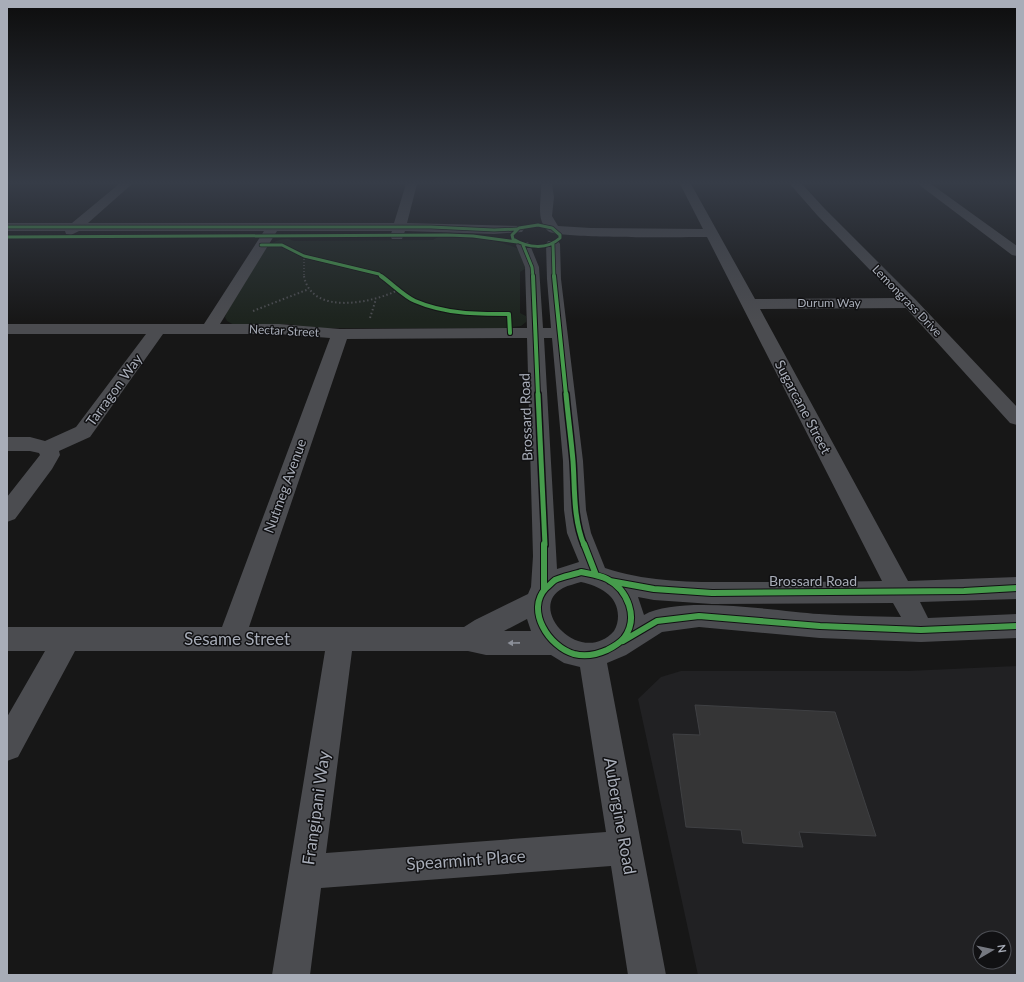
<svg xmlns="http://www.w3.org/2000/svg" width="1024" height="982" font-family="Lato,sans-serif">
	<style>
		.built { fill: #212123; fill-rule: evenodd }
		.green { fill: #1d241e }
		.building { fill: #353536; stroke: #3f4043 }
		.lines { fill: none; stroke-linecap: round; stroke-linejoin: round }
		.path-far1 { stroke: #4d4e52; stroke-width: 1.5; stroke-dasharray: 1 2; stroke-linecap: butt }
		.path { stroke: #4d4e52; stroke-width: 2; stroke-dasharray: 1.5 2.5; stroke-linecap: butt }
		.minor { fill: #4b4c50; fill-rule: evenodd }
		.cycleway-far3-casing { stroke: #111113; stroke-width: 4.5 }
		.cycleway-far2-casing { stroke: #111113; stroke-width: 6 }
		.cycleway-far1-casing { stroke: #111113; stroke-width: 8 }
		.cycleway-casing { stroke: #111113; stroke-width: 8 }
		.cycleway-far3 { stroke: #469c4c; stroke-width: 3 }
		.cycleway-far2 { stroke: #469c4c; stroke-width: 4 }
		.cycleway-far1 { stroke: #469c4c; stroke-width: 5 }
		.cycleway { stroke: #469c4c; stroke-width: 6 }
		.oneway { fill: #8c9099 }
		.labels { text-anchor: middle; stroke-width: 3; stroke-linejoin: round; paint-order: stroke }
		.far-street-label { font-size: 12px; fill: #a8adb8; stroke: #111113 }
		.street-label { font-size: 14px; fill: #a8adb8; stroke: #111113 }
		.near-street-label { font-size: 17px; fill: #a8adb8; stroke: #111113 }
	</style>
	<rect width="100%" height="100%" fill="#171717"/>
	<path class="built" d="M1017,666v309h-319l-60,-276 23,-22 20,-6h227zM980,938h24v24h-24z"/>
	<path class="green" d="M438,237c27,1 58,0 82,13l8,17 -8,5v41l6,3v6l-5,4 -17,2h-187l-29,-4 -54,1 -7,-4 -2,-4 3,-7 40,-65c7,-4 18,-9 26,-4l139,-1z"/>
	<path class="building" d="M695,705l140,7 41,124 -77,-4 4,15 -60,-4 -2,-13 -55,-3 -13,-93 27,1z"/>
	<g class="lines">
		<path class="path-far1" d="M304,256v21"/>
		<path class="path" d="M304,276c7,40 69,27 94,14
			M253,311l56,-22
			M370,318l6,-19"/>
		<path class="minor" d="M119,184h13l-44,39h306l12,-39h11l-10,39 115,3 2,3 -2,3 -28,2 -89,-3 -3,8h-10l-2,-3 2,-5h-115l-57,93h59l61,5 187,-1 -2,-61 -9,-22 2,-3h10l2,3 9,22 4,61h8l-4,-49 -1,-35 2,-3h10l2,3 1,35 22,182 3,49 5,23 14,35c47,16 100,14 149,14 43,0 86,0 128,-1l-175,-344c-21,0 -151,2 -159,-6 -13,-12 -6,-32 -7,-47h11l2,13 -2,19 6,10 33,2 112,1 -23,-45h11l64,115 142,-1 -80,-83 -27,-31h12l23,25 91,91 101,107v18l-7,-2 -104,-115 -146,1 148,272 109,-4v22l-97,3 8,16 89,-4v24l-96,4 -101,-4 -121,-11 -37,5 -36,23 -19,8 59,312h-38l-17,-109 -290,22 -11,87h-38l53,-324h-250l-57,106 -11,4v-44l38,-66h-38v-24h215l108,-289 -51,-4h-116l-73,103 -31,14 1,4 -8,14 -37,50 -8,3v-25l33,-42 -1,-2 -9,-2h-23v-14h23l15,4 31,-14 70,-93h-139v-10h197l60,-93h-185l-8,4 -5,-1 -1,-3h-58v-8h65zM527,338l6,218 -2,31 -3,7 -53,26 -11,7h-215l98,-288zM544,338h8l11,123 1,49 3,23 12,29 -22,7zM581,582c18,4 37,13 37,34 0,5 -1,10 -4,15 -33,37 -89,-23 -51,-43 6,-3 12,-4 18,-6zM638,597l16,3 58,4 181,-1 8,14c-28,-1 -55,-1 -82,-3 -42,-3 -140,-19 -175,1zM527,619l4,12h-27zM352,651h116l18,4h65l13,8 16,4 26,165 -280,21z
			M918,184h13l86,62v10l-5,-1z"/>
		<g class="cycleway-far3-casing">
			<path id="cycleway-far3" d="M538,225l14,3 8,7v3c-13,12 -32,10 -47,1l-1,-4 7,-7z
				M7,227h424l63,3 23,-1
				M7,237l440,-2 26,1 44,6
				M553,244l1,33
				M261,245h21l22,11 75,18 3,3
				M523,245l9,22 1,10"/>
		</g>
		<g class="cycleway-far2-casing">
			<path id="cycleway-far2" d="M381,276c10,7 24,21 34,25 30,13 62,13 94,13l1,19
				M533,276l5,119
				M554,276l12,119"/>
		</g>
		<g class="cycleway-far1-casing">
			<path id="cycleway-far1" d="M538,394l7,151
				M566,394c2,22 5,44 7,67 2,28 0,57 11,84"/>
		</g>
		<g class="cycleway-casing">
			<path id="cycleway" d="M584,544l12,31
				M581,572c9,2 18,3 26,7 21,11 32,39 17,59 -5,6 -11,9 -17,12 -11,5 -21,7 -33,4 -25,-7 -49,-44 -28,-66 3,-2 6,-6 9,-8 8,-4 18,-5 26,-8z
				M610,581l44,8 58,4 252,-2 53,-3
				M544,589v-45
				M623,641l34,-20 42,-5 121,10 101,4 96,-4"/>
		</g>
		<use href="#cycleway-far3" class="cycleway-far3"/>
		<use href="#cycleway-far2" class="cycleway-far2"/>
		<use href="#cycleway-far1" class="cycleway-far1"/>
		<use href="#cycleway" class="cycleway"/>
	</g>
	<defs><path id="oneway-solid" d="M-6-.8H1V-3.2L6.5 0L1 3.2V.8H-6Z"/></defs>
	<use class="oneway" href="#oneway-solid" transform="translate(514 643) rotate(179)"/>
	<linearGradient id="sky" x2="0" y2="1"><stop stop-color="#0d0d0d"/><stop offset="0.57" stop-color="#363c47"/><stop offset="1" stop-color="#363c47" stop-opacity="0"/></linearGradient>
	<rect width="1024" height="321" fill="url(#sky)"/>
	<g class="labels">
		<g class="far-street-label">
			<text transform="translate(907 301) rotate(46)" y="4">Lemongrass Drive</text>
			<text x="829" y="307">Durum Way</text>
			<text transform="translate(284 331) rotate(3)" y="4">Nectar Street</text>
		</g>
		<g class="street-label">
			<text transform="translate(114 390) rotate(-54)" y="5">Tarragon Way</text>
			<text transform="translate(803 407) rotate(62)" y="5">Sugarcane Street</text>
			<text transform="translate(526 417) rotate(-92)" y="5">Brossard Road</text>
			<text transform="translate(285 486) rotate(-70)" y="5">Nutmeg Avenue</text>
			<text x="813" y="586">Brossard Road</text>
		</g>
		<g class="near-street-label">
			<text x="237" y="645">Sesame Street</text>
			<text transform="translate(316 808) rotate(-82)" y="6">Frangipani Way</text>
			<text transform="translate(620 816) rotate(80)" y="6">Aubergine Road</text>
			<text transform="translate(466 860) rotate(-4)" y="6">Spearmint Place</text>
		</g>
	</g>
	<rect width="1024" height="982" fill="none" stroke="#a8adb8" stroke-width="16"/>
	<g transform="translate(992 950) rotate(81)"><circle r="19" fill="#111113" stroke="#4d4f55"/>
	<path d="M0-3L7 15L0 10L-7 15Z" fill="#757880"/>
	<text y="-6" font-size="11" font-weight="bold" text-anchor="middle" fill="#a8adb8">N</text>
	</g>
</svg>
